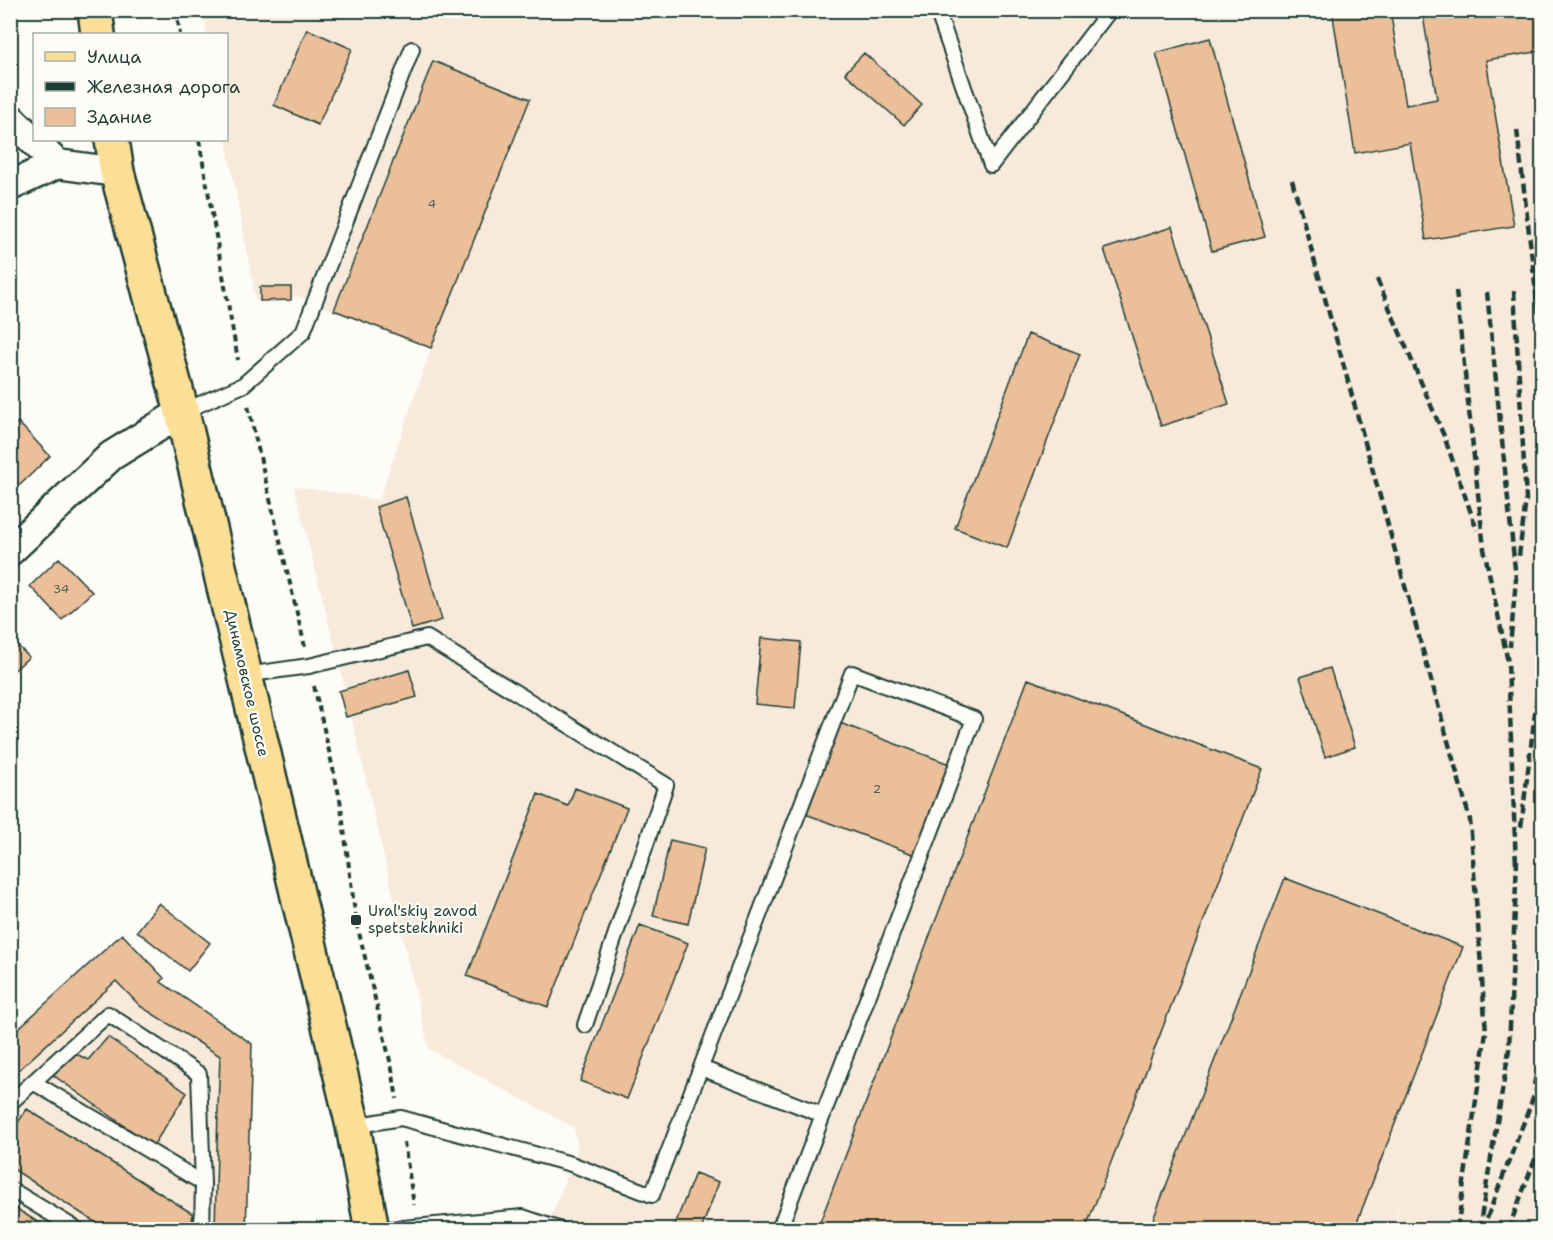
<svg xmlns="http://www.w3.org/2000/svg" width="1553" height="1240" font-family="'Shantell Sans',sans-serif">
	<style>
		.built { fill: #f7eadb }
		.building { fill: #eabf9a; stroke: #1f3d34; stroke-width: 1.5 }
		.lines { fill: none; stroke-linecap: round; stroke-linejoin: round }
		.service-casing { stroke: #1f3d34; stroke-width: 18 }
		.minor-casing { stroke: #1f3d34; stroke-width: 33 }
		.primary-casing { stroke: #1f3d34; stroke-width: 38 }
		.path { stroke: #1f3d34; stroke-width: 4; stroke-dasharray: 6 4.5; stroke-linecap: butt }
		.service { stroke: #fdfcf7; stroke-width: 14 }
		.minor { stroke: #fdfcf7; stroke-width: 28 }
		.primary { stroke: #fbdf96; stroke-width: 33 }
		.rail { stroke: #1f3d34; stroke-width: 4.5; stroke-dasharray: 9 4.5; stroke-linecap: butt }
		.poi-dot { fill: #1f3d34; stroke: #fdfcf7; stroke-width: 2 }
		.labels { text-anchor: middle; stroke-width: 4.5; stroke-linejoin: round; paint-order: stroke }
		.number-label { font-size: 12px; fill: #525e4e }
		.street-label { font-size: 15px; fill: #1f3d34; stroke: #fdfcf7 }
		.poi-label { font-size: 15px; fill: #1f3d34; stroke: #fdfcf7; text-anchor: start }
	</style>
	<rect width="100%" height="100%" fill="#fdfcf7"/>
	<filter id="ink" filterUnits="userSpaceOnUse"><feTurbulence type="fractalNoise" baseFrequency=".0167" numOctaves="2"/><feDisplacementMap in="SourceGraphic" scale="12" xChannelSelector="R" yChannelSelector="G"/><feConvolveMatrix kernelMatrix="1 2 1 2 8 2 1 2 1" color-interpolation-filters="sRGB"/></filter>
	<g filter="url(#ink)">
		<path class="built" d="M203,11h1339v1218h-148l5,-24 -7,25 -846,-1 32,-82 -5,-20 -144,-78 -91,-389 -44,-174 85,14 52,-152 -137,-53 -3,5 -35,1 -30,-161v-106h-19z
			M122,934l42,44 -3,4 91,62 -6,185 -235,1v-194z"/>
		<path class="building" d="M1332,10h58l16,95 31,-6 -15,-89h120v41l-56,9 28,166 -88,14 -16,-97 -55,10z
			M307,29l45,20 -34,76 -44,-20z
			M1210,38l55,199 -53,14 -56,-198z
			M864,53l58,52 -18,20 -59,-52z
			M433,61l97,38 -99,249 -97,-38z
			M1172,227l57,177 -68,22 -57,-177z
			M260,287h31v13l-31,1z
			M1028,334l52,20 -73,194 -52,-20z
			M18,422l32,34 -30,29 -10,-10v-46z
			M406,497l36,123 -30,9 -36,-122z
			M59,558l33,34 -30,28 -32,-34z
			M10,638l19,19 -19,17z
			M761,638l40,4 -6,66 -40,-4z
			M1330,668l25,79 -30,10 -25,-80z
			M409,670l8,27 -71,20 -7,-26z
			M1028,679l234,90 -177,461h-268z
			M837,722l115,43 -34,91 -115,-43z
			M575,788l52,20 -79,199 -81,-31 71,-182 30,12z
			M670,840l35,8 -17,76 -35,-8z
			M1285,878l178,69 -109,283h-205z
			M159,903l51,40 -22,28 -51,-40z
			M640,925l48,18 -61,156 -47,-18z
			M122,934l42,44 -3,4 91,62 -6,186h-31l3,-122 2,-52 -80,-50 -24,-25 -106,97v-42z
			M108,1037l79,56 -34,53 -100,-71 16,-25 19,10z
			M27,1109l166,105 -2,16h-84l-97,-63v-33z
			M695,1173l24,9 -18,48h-28z
			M10,1205l41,25h-41z"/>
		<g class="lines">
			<g class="service-casing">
				<path id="service" d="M937,10l54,155 119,-155
					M182,412l61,-27 60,-53 109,-283
					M245,675l64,-9 118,-28 239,147 -81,240
					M701,1068l122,47
					M33,1082l170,101
					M10,1103l98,-89 91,60 4,109 -1,47
					M353,1126l48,-8 170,46 81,31 200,-522 122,46 -195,511
					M10,1189l68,41
					M381,1230l142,-13 38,13"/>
			</g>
			<g class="minor-casing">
				<path id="minor" d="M10,118l47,46
					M10,186l47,-22 60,8
					M10,551l101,-95 71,-44"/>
			</g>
			<g class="primary-casing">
				<path id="primary" d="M95,10l3,24
					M112,140l5,32 65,240 171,714 19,104"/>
			</g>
			<path class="path" d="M176,10l4,24
				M199,140l39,220
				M248,406l57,241
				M314,686l26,113 16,121 36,149 5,30
				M404,1142l10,63"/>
			<use href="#service" class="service"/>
			<use href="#minor" class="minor"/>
			<use href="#primary" class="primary"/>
			<path class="rail" d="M1517,130l23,197 2,94
				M1292,180l178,640 16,212 -29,198
				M1377,279l67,157 33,94
				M1456,291l28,258 24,113 8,204
				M1514,291l12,208 -7,57
				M1487,292l29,287 -6,68
				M1542,662v-53
				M1521,827l21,-171
				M1534,1085l8,-39
				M1487,1218l55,-143
				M1479,1230l30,-180 8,-190
				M1508,1230l34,-89"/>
		</g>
	</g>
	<rect class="poi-dot" x="350" y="914" width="12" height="12" rx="3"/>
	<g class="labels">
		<g class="number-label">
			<text x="432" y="208">4</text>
			<text x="61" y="593">34</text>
			<text x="877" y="793">2</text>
		</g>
		<g class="street-label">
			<text transform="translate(247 683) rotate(77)" y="5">Динамовское шоссе</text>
		</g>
		<g class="poi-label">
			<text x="368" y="916">Ural'skiy zavod<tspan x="368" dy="17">spetstekhniki</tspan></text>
		</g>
	</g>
	<rect width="1553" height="1240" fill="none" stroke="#fdfcf7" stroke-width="36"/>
	<rect x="18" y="18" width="1517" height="1204" fill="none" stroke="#1f3d34" stroke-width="2" filter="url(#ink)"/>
	<rect x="33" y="33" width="195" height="108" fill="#fdfcf7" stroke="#a4b0a9" stroke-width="1.5"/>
	<rect x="45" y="52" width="30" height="9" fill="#fbdf96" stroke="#a4b0a9" stroke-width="1.5"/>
	<text x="87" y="63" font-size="18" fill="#1f3d34">Улица</text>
	<rect x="45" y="82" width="30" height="9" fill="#1f3d34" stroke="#a4b0a9" stroke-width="1.5"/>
	<text x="87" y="93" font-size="18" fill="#1f3d34">Железная дорога</text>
	<rect x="45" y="108" width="30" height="18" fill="#eabf9a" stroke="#a4b0a9" stroke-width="1.5"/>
	<text x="87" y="123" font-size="18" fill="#1f3d34">Здание</text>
</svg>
